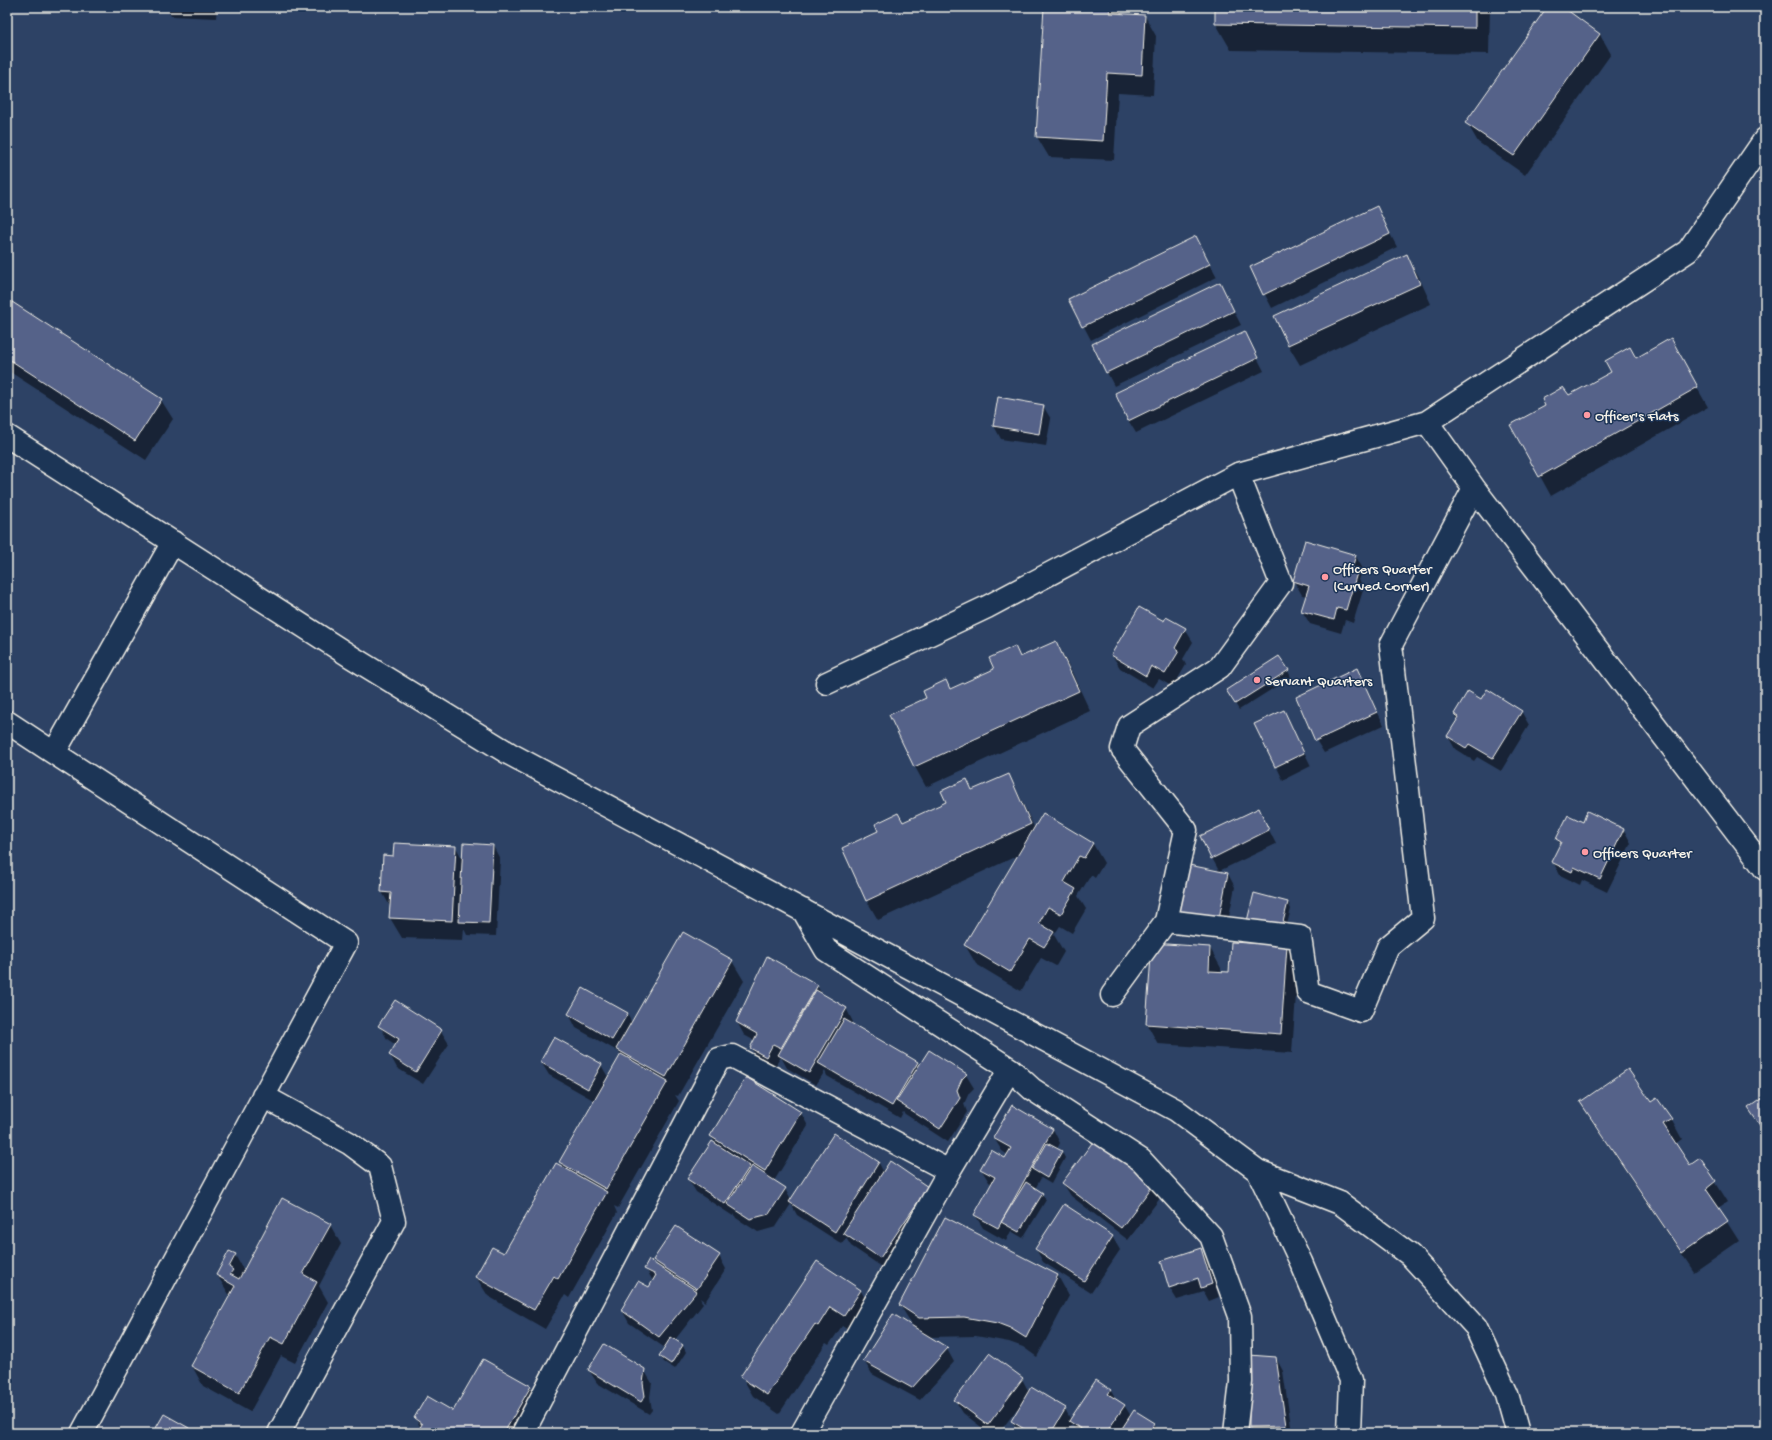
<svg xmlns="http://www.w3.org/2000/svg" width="1772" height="1440" font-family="'Gochi Hand',sans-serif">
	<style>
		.shadow { fill: #0007; fill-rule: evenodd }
		.building { fill: #556289; stroke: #f4f1e8 }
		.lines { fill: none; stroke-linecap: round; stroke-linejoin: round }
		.minor-casing { stroke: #f4f1e8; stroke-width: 25 }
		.minor { stroke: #1d3557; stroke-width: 22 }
		.poi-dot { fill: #ff9aa2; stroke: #1d3557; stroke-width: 1.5 }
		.labels { text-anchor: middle; stroke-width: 3; stroke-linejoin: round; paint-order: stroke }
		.poi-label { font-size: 15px; fill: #f4f1e8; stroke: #1d3557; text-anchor: start }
	</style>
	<rect width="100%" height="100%" fill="#2d4265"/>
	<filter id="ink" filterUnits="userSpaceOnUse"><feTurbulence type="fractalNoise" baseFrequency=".025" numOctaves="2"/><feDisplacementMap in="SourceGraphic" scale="8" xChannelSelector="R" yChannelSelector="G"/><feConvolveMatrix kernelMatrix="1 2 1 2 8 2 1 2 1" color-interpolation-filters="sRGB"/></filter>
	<g filter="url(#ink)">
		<path class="shadow" d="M166,7h51l-1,11 -45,-2z
			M1030,7h92v8l23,1 11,20 -3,59 -35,-2 -4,67 -65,-3 -12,-20 8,-127 -14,-1z
			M1216,7h274l-1,47 -258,-4 -15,-26z
			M1548,7h13l39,27 11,20 -86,121 -47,-33 -11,-19z
			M1376,207l21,40 -125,61 -21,-40z
			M1196,237l21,40 -126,63 -21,-40z
			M1406,256l12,19 13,29 -131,61 -12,-20 -13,-29z
			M1220,284l21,41 -127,61 -21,-41z
			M7,299l154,101 12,19 -27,41 -139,-90z
			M1244,332l20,39 -128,62 -8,-13z
			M1670,340l38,67 -157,89 -11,-20 96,-117z
			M1043,406l8,13 -5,27 -45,-7 -7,-13z
			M1355,555l8,14 -4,11 5,7 -11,36 -8,-3 -4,13 -31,-9 -8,-13 5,-15 -5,-1 -8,-14z
			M1164,623l21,6 8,13 -10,17 3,6 -13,22 -14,-8 -6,9 -33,-20 -8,-13z
			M1056,642l11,20 23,49 -164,76 -11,-20 -24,-52 104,-46 20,-22 6,11z
			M1357,670l27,55 -60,28 -8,-13z
			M1288,671l3,6 -52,33 -8,-13z
			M1482,701l39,10 8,14 -28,46 -24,-14 -3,4 -19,-12 -7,-13 10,-16 -3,-6z
			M1284,711l27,55 -28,14 -27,-56z
			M1008,775l11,20 16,34 58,15 11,19 -9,15 -4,-3 -13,21 8,13 -14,24 -12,-7 -6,9 10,17 -8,14 -15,-8 -20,33 -45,-27 -11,-19 54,-90 -141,65 -11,-19 -24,-53 105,-46 19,-22 6,11z
			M1259,810l17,34 -57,27 -7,-13z
			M1588,813l36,17 7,13 -24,49 -25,-12 -2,5 -20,-10 -7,-13 8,-17 -4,-6 26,-16z
			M493,846l7,13 -4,77 -29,-1 -3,-6 -1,11 -61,-2 -12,-20 1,-10 -9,-16 2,-36 10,1 62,-10 7,13z
			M1228,874l7,13 -10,49 -38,-8z
			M1255,894l33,8 3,7 -8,31z
			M1287,946l11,20 -6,87 -134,-9 -11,-20 63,-76 11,20v5h9z
			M732,961l12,20 -66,115 -3,-1 4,6 -61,107 -4,-2 3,7 -48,85 -4,-3 -20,34 -57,-33 -12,-19 29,-22 58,-87 -3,-6 35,-61 -46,-26 -8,-13 14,-24 46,27 7,12 13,-22 -2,-3 -43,-24 -7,-14 15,-25 43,25 5,9z
			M817,986l5,8 24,14 7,14 -1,2 65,38 3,4 46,9 8,13 -5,5 -5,11 3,8 -19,30 -43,-28 -2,-2 -3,6 -73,-42 -2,-5 -9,14 -29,-17 -6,-11 -8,12 -14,-8 -8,-13 4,-7 -11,-6 -7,-13z
			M380,1026l61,5 8,13 -26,40 -26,-16 -7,-13 6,-10 -9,-6z
			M747,1079l54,34 7,13 -34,55 11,8 6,11 43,-66 45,29 5,10 43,14 -39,84 -37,-25 -5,-8 -4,6 -45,-29 -6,-11 -15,23 -18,5 -22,-14 -2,-4 -1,2 -37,-24 -8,-13 29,-33 -6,-10z
			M1765,1097v38l-16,-26z
			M1581,1103h70l20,16 11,20 -7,5 15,22 10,-7 27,43 -9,6 21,33 -45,31 -101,-150z
			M1053,1129l7,14 -3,6 5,3 3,6 -14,26 -10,-6 -6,11 7,5 4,6 -23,38 -12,-7 -5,10 -23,-13 -8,-13 17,-31 -3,-2 -8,-13 25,-9 2,-5 -6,-4 -8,-13z
			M1063,1183l90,1 8,13 -33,43 -57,-44z
			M946,1219l112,57 11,20 -32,61 -14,-10 -14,-5 -33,-6 -48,1 19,12 7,13 -34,38 -48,-26 -8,-13 50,-33 -14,-23z
			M330,1225l11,19 -22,42 9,16 -33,61 -14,-7 -31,56 -47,-26 -11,-20 38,-70 -13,-21 18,-20 9,16z
			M1112,1236l8,14 -29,43 -48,-31 -7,-13z
			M1201,1249l7,13 11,35 -10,4 -5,-9 -27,8 -8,-13zM1202,1276l1,2 -32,10v-2z
			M719,1256l7,13 -21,33 -5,-4 3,6 -29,37 9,5 3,6 -11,17 -11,-7 -4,-6 5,-8 -36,-25 -7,-13 27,-22 4,-7 -7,-12 13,-2 -5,-7z
			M818,1263l43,28 11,20 -16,24 -14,-9 -13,19 -3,-2 -47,71 -26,-18 -11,-19z
			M1276,1358l7,13 9,62h-39l-3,-7z
			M589,1370h55l8,13 -2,14 2,13 -3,4 -52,-31z
			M1022,1379l7,13 36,17 6,11 25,-38 15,9 5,9 8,5 7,11 23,8 5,9h-82l-5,-9 -6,9h-47l-7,-12 7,-12h-2l-18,24h-10l-26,-20 -8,-13z
			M530,1387l15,25 -12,21h-115l3,-5 -6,-10 39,-6z"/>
		<path class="building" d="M1044,7h66v6l35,2 -3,60 -35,-2 -4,68 -67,-4z
			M1215,7h260v21l-260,-4z
			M1547,7h16l37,27 -86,122 -49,-33z
			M1377,206l13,28 -127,61 -13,-28z
			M1196,236l14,28 -128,63 -14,-28z
			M1407,254l13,30 -132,61 -14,-29z
			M1220,282l14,29 -128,62 -14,-29z
			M9,300l153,99 -27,42 -128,-83v-55z
			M1245,331l13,27 -130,63 -13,-28z
			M1671,338l27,49 -159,90 -29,-52 35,-19 -3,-7 21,-12 6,8 42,-23 -6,-11 25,-14 6,11z
			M998,397l46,8 -5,29 -46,-8z
			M1305,540l51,15 -5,16 6,2 -11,37 -9,-2 -3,12 -33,-9 8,-25 -16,-5z
			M1139,607l25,14 2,-4 20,11 -11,20 4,3 -14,23 -14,-8 -5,10 -35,-21z
			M1056,641l23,50 -165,76 -25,-52 37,-17 -3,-7 23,-11 4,9 44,-20 -5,-11 26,-12 5,11z
			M1279,656l10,14 -54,34 -9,-14z
			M1357,668l20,44 -62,29 -19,-44z
			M1487,689l35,22 -29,47 -24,-14 -3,4 -19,-12 12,-19 -5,-3 14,-23 13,8z
			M1284,710l20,43 -29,14 -21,-43z
			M1009,774l22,50 -165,77 -24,-53 36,-17 -3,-7 23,-11 5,9 43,-20 -5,-11 26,-12 5,11z
			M1259,808l10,22 -58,29 -11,-23z
			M1587,811l37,18 -24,50 -26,-12 -2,5 -21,-10 10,-20 -5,-3 12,-24 15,7z
			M1043,813l50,30 -9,15 -5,-2 -15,26 12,7 -15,25 -13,-7 -9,16 15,9 -10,15 -14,-8 -20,33 -46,-27z
			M394,843l62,3 -4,75 -63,-3 2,-25 -10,-1 2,-37 10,1z
			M463,843l30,2 -4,78 -30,-1z
			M1189,865l39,8 -10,50 -39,-8z
			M1254,893l34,9 -8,32 -34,-9z
			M683,932l50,28 -67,117 -50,-28z
			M1231,942l56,3 -6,89 -135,-10 6,-81 58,4 -1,24 20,1z
			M767,956l51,29 -37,63 -8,-4 -7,13 -16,-9 7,-14 -21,-12z
			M583,988l45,25 -16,27 -44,-26z
			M816,990l31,18 -38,65 -31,-18z
			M395,1000l47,30 -26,42 -27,-17 10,-16 -21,-13z
			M844,1019l74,43 -26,44 -74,-43z
			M554,1037l48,27 -14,25 -48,-27z
			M929,1050l38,24 -5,5 -5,11 3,8 -20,31 -44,-28z
			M621,1054l47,27 -62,108 -47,-27z
			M1628,1069l23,33 6,-4 15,21 -9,5 27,41 10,-7 16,23 -10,8 22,32 -46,32 -102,-151z
			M746,1077l55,35 -36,59 -55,-35z
			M1765,1096v37l-17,-25z
			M1012,1105l41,24 -55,99 -24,-13 21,-38 -15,-8 11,-19 14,8 6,-10 -18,-10z
			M834,1133l45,29 -44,70 -46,-30z
			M1095,1139l59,45 -33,44 -59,-45z
			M712,1141l38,25 -25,38 -38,-25z
			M1047,1143l15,8 -15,27 -15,-9z
			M890,1161l38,26 -48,71 -37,-25z
			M556,1163l51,29 -49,87 -4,-3 -20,34 -59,-33 17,-30 12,6z
			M752,1166l34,22 -17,26 -19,5 -23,-15z
			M1026,1182l17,11 -24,39 -18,-10z
			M282,1198l49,26 -28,50 14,8 -33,62 -14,-7 -31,56 -48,-27 44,-80 -19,-11 13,-24 7,3 -7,13 4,3 -3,4 9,5z
			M1064,1204l49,32 -29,45 -49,-32z
			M945,1217l113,58 -32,63 -16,-10 -13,-5 -33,-6 -45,1 -20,-13z
			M676,1226l44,29 -23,34 -44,-29z
			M1201,1248l11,36 -11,4 -3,-10 -29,10 -8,-27z
			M649,1260l48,31 -38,46 -38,-27 17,-29 11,6 7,-12 -12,-6z
			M817,1261l44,29 -17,26 -14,-9 -12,19 -3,-2 -48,71 -27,-18z
			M893,1314l55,34 -36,40 -49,-27z
			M671,1337l12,8 -12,19 -12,-8z
			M604,1344l41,25 -2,14 2,13 -4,6 -53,-32z
			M989,1353l34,25 -35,47 -34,-25z
			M1249,1355l27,2 10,69 -37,1z
			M483,1359l48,27 -27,47h-87l5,-9 -8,-6 13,-22 26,15z
			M1096,1380l15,10 -3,4 17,11 -19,28h-19l-18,-12z
			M1031,1387l35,21 -12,20 -23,5 -20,-12z
			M1134,1410l21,13 -6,10h-30z
			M164,1414l34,19h-45z"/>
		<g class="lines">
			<g class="minor-casing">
				<path id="minor" d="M1427,422l47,66 291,381
					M7,436l343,220 160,98 666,356 82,61 82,32 70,52 66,72 31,67 11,39
					M827,683l160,-76 251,-133 189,-52 261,-171 77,-112
					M7,722l47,31 119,-211
					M54,753l292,190 -264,490
					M803,910l23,40 184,119 22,20 109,71 70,76 29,80 1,66 -6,51
					M1166,921l134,16 8,55 53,19 27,-64 35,-29 -32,-273 83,-157
					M1112,995l54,-74 20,-91 -64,-81 7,-23 91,-59 61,-84 -43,-109
					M263,1096l86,47 31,23 14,55 -115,212
					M1258,1171l43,91 50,118 -2,53
					M523,1433l196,-374 13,-3 217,115
					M802,1433l147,-262 61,-102"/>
			</g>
			<use href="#minor" class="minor"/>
		</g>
	</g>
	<g class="poi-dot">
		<circle cx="1587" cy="415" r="4"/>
		<circle cx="1325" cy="577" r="4"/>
		<circle cx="1257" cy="680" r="4"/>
		<circle cx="1585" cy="852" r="4"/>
	</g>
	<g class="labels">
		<g class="poi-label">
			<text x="1595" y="420">Officer's Flats</text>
			<text x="1333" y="573">Officers Quarter<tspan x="1333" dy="17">(Curved Corner)</tspan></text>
			<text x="1265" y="685">Servant Quarters</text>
			<text x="1593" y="857">Officers Quarter</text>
		</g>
	</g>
	<rect width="1772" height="1440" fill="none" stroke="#1d3557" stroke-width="24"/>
	<rect x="12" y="12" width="1748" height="1416" fill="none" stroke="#f4f1e8" stroke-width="1.5" filter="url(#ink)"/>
</svg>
